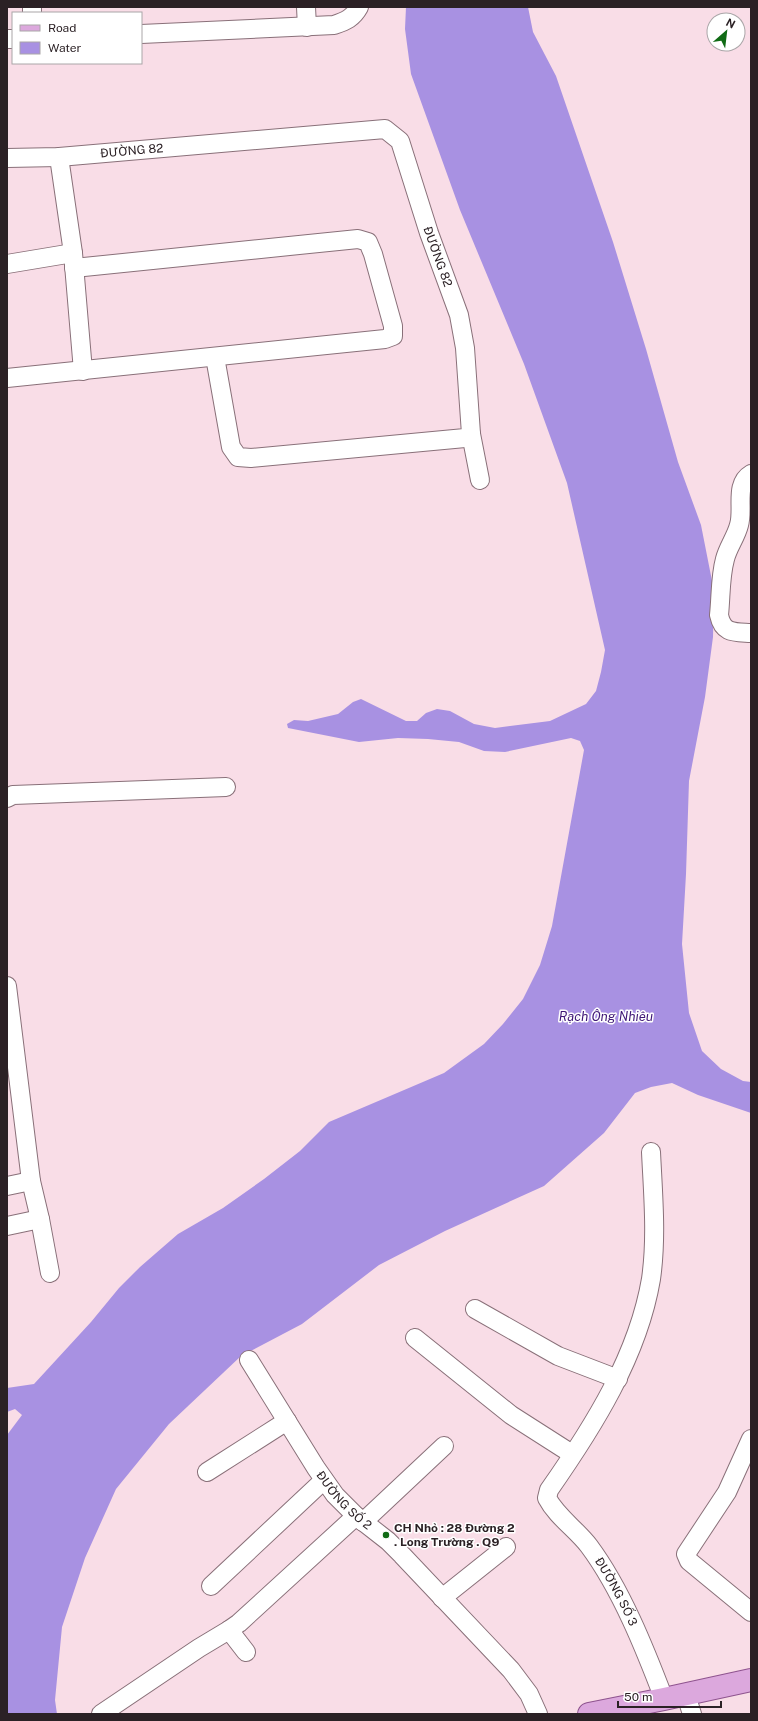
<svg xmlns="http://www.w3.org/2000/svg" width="758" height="1721" font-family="'Public Sans',sans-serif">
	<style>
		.water { fill: #a891e2 }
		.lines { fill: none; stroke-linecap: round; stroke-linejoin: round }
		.minor-casing { stroke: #897079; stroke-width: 20 }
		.major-casing { stroke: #8e538e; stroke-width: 24 }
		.minor { stroke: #fff; stroke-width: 18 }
		.major { stroke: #dca8dd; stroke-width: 22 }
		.poi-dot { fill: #106b15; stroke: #fff; stroke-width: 1.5 }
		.labels { text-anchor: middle; stroke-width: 3; stroke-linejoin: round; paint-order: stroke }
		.street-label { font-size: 12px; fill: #2b2125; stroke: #fff }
		.poi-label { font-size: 12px; font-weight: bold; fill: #2b2125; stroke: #fff; text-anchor: start }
		.water-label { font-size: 13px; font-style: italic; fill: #3f1776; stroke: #fff }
	</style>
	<rect width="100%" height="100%" fill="#f9dde7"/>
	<path class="water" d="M406,7h122l5,25 23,44 57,166 33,107 32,113 23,63 13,66 -1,46 -8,60 -16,84 -3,93 -4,70 7,69 13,38 19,18 22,12 8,1v31l-53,-18 -26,-12 -21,4 -16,6 -31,40 -60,53 -99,45 -66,34 -77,59 -61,32 -72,68 -53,65 -31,69 -23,69 -7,73 2,14h-50v-279l15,-20 -7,-6 -8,3v-24l27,-4 57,-62 28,-34 21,-21 38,-33 45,-26 41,-29 36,-28 29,-29 115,-49 40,-29 19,-20 20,-25 17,-34 12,-39 32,-176 -4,-9 -9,-3 -66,14 -21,-1 -25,-9 -31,-3 -30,-1 -39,4 -71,-14 -1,-4 7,-4 14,1 30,-7 15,-12 8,-3 45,22h11l9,-8 11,-4 13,2 24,13 21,4 55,-7 36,-17 10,-13 5,-19 4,-22 -38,-167 -43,-119 -64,-154 -49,-136 -6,-45z"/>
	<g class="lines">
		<g class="minor-casing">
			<g id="minor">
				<path d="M32,7v6"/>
				<path d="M306,7l1,20"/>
				<path d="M141,34l193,-9c12,-4 19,-7 25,-18"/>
				<path d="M7,39h6"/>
				<path d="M59,157l14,96 10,118"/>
				<path id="s1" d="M7,158l52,-1 326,-28 15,12 29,92 30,82 6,33 6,86 -6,4 -214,20 -13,-1 -7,-10 -16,-90"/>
				<path d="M7,264l66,-11"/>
				<path d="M7,378l378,-39 8,-3v-10l-20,-72 -5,-12 -10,-3 -284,29"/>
				<path d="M471,434l9,46"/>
				<path d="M751,474c-17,10 -7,35 -12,51 -3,12 -11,22 -14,34 -5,18 -4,38 -6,56 4,19 15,17 32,18"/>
				<path d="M7,798l6,-3 213,-8"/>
				<path d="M7,986l24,195 9,38 10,54"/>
				<path id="s2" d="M651,1152c2,42 6,85 0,127 -13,77 -58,148 -102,211l-2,8c10,19 29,31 42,48 32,43 56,103 75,153"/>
				<path d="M7,1186l24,-5"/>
				<path d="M7,1226l33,-7"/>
				<path d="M475,1309l83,47 60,23"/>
				<path d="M415,1338l96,77 61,39"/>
				<path id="s3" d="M249,1360l67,108 19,27 21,21 32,25 14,14 109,115 18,24 9,20"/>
				<path d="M751,1439l-24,53 -41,62 3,7 62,51"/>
				<path d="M207,1472l80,-51"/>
				<path d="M363,1522l81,-76"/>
				<path d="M211,1586l113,-106"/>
				<path d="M442,1598l64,-51"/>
				<path d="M246,1652l-17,-22 10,-7 117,-107"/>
				<path d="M686,1695l6,19"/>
				<path d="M101,1714l98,-66 30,-18"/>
			</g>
		</g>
		<g class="major-casing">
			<path id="major" d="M589,1714l75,-15 87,-19"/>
		</g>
		<use href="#minor" class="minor"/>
		<use href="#major" class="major"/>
	</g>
	<circle class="poi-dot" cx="386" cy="1535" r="4"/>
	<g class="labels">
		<g class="street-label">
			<text dy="4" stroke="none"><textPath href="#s1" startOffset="125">ĐƯỜNG 82</textPath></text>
			<text dy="4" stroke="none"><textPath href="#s1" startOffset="520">ĐƯỜNG 82</textPath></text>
			<text dy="4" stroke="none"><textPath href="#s3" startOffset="170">ĐƯỜNG SỐ 2</textPath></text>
			<text dy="4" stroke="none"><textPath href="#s2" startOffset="489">ĐƯỜNG SỐ 3</textPath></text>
		</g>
		<g class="poi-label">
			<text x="394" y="1532">CH Nhỏ : 28 Đường 2<tspan x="394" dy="14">. Long Trường . Q9</tspan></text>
		</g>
		<g class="water-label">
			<text x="606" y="1021">Rạch Ông Nhiêu</text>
		</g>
	</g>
	<rect width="758" height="1721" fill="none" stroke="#2b2125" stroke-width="16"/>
	<rect x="12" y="12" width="130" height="52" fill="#ffffff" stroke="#aaa6a8"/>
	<rect x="20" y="25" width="20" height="6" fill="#dca8dd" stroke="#aaa6a8"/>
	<text x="48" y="32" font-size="12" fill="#2b2125">Road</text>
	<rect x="20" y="42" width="20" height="12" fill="#a891e2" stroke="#aaa6a8"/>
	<text x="48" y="52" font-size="12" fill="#2b2125">Water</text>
	<g transform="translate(726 32) rotate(28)"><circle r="19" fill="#ffffff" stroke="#aaa6a8"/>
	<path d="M0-3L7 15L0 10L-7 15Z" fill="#106b15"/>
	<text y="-6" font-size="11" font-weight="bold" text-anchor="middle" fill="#2b2125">N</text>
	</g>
	<path d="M618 1701v6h103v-6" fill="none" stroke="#2b2125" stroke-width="2"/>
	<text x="624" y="1701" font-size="12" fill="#2b2125" stroke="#ffffff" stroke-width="3" paint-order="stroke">50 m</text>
</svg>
